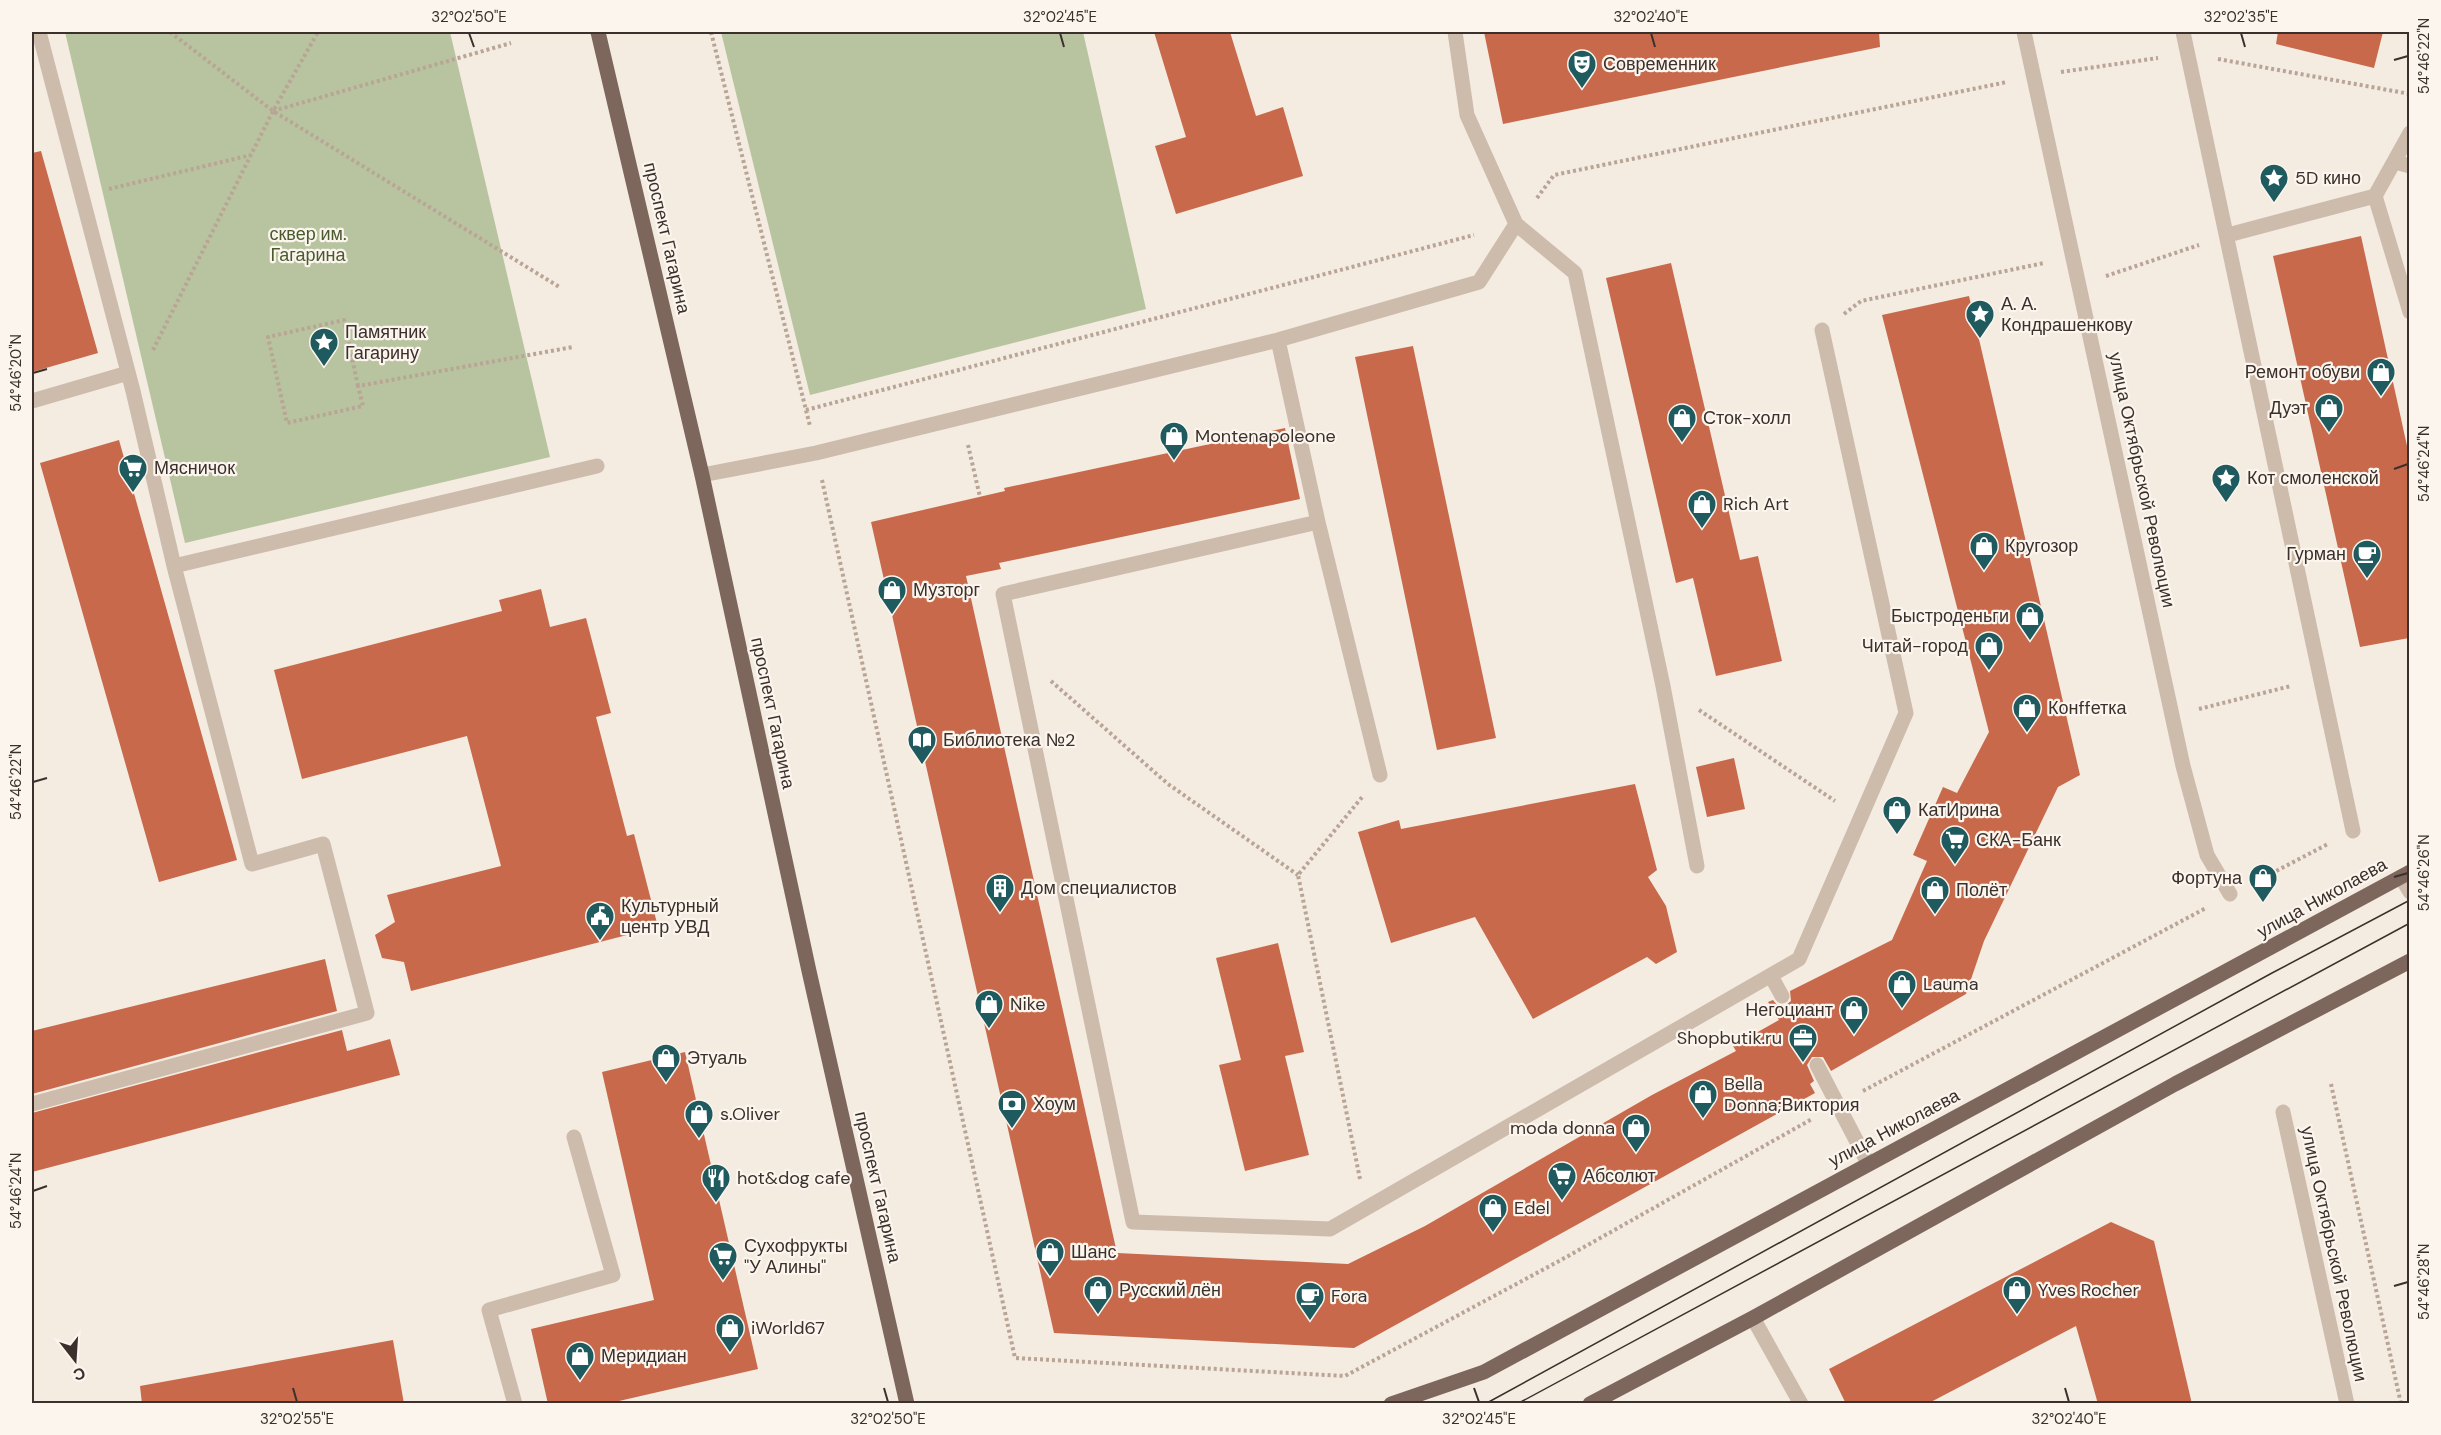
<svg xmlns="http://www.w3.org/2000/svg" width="2441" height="1435" font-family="'DM Sans',sans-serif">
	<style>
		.green { fill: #b8c4a0 }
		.building { fill: #c8694b }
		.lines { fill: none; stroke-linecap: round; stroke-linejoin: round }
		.path { stroke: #b9a596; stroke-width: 4; stroke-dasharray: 3 3; stroke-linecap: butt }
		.service { stroke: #cdbbac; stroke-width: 15 }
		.pedestrian { stroke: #cdbbac; stroke-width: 15 }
		.minor { stroke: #cdbbac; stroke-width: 15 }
		.primary { stroke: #7d675c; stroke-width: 15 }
		.tram { stroke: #3b302b; stroke-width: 1.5 }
		.ticks { fill: none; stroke: #3b302b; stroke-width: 2 }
		.labels { text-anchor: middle; stroke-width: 4.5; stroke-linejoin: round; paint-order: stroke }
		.poi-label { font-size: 18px; fill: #3b302b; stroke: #fbf5ee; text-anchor: start }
		.park-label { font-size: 18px; fill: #4a5a2e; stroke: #fbf5ee }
		.street-label { font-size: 18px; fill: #3b302b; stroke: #fbf5ee }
		.neatline { fill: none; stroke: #3b302b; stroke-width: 2 }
		.ticks-label { font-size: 15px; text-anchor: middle; fill: #3b302b }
	</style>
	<rect width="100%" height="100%" fill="#f4ebe1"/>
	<path class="green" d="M65,32h385l100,425 -365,86z
		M721,32h362l63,277 -336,86z"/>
	<path class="building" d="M1154,32h76l26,84 27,-9 20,69 -127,38 -21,-68 31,-9z
		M1484,32h395l1,15 -377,77z
		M2278,32h105l-9,36 -98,-24z
		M41,151l57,202 -66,19v-219z
		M2361,236l48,219v183l-49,9 -87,-391z
		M1671,263l69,297 18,-4 24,105 -66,15 -23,-98 -17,5 -70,-305z
		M1969,296l111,479 -22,12 -74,154 -18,53 -135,77 -8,-14h-11l-5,8 7,16 -4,3 5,9 -461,255 -300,-15 -183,-811 134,-31 -1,-3 281,-60 15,71 -301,64 2,6 -35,7 151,677 231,11 77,-38 227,-131 84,-44 -3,-5 46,-26 -11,-18 5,-2 4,5h9l5,-4 -1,-10 102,-51 35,-79 -14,-6 30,-68 14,6 32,-61 -107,-417z
		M1413,346l83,392 -59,12 -82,-393z
		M119,440l118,420 -78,22 -119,-419z
		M541,589l9,38 36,-9 25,95 -15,4 31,119 7,-2 24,93 -247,64 -7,-29 -22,-4 -7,-23 20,-13 -8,-27 114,-29 -34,-130 -165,43 -28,-109 228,-59 -3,-11z
		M1734,758l11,51 -38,8 -11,-50z
		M1635,784l22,86 -9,7 18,29 11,46 -21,12 -9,-7 -114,62 -58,-102 -84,26 -33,-111 41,-12 2,9z
		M1278,943l26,109 -19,4 24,99 -64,16 -26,-106 22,-5 -25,-102z
		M325,959l12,52 -305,83v-63z
		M342,1030l5,21 43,-12 10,36 -368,97v-59z
		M685,1052l73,317 -152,35h-58l-17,-75 123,-29 -52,-228z
		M2111,1222l43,19 38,163h-94l-22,-78 -149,78h-81l-17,-35z
		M393,1340l11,64h-262l-2,-18z"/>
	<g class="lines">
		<path class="path" d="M170,32l103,79 288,177
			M711,32l99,394
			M2218,59l192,35
			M2061,72l97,-14
			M273,111l238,-68
			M109,189l142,-34
			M1537,198l17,-23 453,-93
			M2106,276l93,-31
			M1844,314l17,-13 183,-38
			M153,350l120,-239 45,-79
			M358,386l-14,-66 -76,17 19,86 76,-17 -5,-20 215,-39
			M806,410l668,-175
			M968,445l12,52
			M822,480l193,878 330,18 216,-116 251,-141
			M1051,681l117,103 130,91
			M2199,709l92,-23
			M1699,710l136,91
			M2255,882l73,-38
			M2331,1084l70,320
			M1863,1091l343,-183
			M1360,1179l-62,-304 65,-79"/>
		<path class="service" d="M1455,32l12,83 49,109 59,49 88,413 34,180
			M2395,162l15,4
			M2375,196l35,116
			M1278,340l40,182 62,253
			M32,401l96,-28
			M702,475l114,-22 462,-113 201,-58 37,-58
			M1318,522l-315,72 130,628 197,7 469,-270 107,-246 -84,-383
			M174,566l423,-100
			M2401,877l9,15
			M1771,976l11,20
			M1817,1065l51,98
			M32,1104l335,-91 -44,-169 -71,20 -78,-298 -41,-175 -94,-359
			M1753,1318l48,86
			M515,1404l-26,-94 124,-35 -39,-138"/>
		<path class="pedestrian" d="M2024,32l159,734 24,89 23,39
			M2183,32l170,799
			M2283,1112l64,292"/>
		<path class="minor" d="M2228,235l147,-39 35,-63"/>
		<path class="primary" d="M598,32l104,443 107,496 98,433
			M1391,1404l93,-32 926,-500
			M1590,1404l163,-86 422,-234 235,-123"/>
		<path class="tram" d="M1485,1404l787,-431 138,-73
			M1517,1404l893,-481"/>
	</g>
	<path class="ticks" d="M469,33l5,14M1060,33l4,14M1651,33l4,14M2241,33l4,14M2394,60l14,-4M33,373l14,-4M2394,469l14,-5M33,782l14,-4M2394,877l14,-4M33,1191l14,-5M2394,1286l14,-4M293,1388l4,14M884,1388l4,14M1474,1388l5,14M2065,1388l4,14"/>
	<defs>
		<g id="theatre-pin" transform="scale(1.5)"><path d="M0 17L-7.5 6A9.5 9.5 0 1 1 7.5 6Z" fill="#1f5a5e" stroke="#fbf5ee"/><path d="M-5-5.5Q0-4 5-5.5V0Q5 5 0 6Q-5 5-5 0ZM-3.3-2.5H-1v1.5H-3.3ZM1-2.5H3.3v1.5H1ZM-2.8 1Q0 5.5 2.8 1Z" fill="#fff"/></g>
		<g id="sight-pin" transform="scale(1.5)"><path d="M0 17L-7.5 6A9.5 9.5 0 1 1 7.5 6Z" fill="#1f5a5e" stroke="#fbf5ee"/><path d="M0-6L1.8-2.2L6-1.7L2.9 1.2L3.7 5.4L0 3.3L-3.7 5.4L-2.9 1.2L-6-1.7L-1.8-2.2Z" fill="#fff"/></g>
		<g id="shop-pin" transform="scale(1.5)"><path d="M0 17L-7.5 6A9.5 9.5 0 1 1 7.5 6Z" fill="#1f5a5e" stroke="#fbf5ee"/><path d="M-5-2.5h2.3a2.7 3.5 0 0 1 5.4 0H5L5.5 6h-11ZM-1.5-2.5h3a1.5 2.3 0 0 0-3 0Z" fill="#fff"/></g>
		<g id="supermarket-pin" transform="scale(1.5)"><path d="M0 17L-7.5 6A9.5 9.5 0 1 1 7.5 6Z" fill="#1f5a5e" stroke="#fbf5ee"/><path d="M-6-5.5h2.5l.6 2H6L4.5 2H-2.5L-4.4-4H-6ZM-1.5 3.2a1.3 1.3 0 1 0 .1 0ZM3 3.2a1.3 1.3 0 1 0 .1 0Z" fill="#fff"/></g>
		<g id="cafe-pin" transform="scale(1.5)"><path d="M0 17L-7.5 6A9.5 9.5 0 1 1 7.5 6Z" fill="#1f5a5e" stroke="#fbf5ee"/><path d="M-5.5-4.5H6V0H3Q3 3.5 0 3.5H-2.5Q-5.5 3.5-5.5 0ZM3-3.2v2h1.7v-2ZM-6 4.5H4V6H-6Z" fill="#fff"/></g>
		<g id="library-pin" transform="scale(1.5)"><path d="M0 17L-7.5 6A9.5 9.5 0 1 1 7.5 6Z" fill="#1f5a5e" stroke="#fbf5ee"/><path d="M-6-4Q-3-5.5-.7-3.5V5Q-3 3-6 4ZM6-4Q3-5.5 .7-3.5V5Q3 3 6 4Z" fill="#fff"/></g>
		<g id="building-pin" transform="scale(1.5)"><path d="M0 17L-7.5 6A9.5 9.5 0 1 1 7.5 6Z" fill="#1f5a5e" stroke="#fbf5ee"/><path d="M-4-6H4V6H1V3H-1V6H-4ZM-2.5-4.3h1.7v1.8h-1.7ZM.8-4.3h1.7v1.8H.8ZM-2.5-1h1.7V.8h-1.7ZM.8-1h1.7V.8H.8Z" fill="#fff"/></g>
		<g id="civic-pin" transform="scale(1.5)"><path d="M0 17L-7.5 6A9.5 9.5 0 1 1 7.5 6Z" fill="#1f5a5e" stroke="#fbf5ee"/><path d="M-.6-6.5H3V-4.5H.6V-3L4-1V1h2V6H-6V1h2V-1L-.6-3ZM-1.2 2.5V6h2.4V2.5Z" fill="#fff"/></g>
		<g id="office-pin" transform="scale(1.5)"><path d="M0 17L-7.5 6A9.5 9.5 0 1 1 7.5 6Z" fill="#1f5a5e" stroke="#fbf5ee"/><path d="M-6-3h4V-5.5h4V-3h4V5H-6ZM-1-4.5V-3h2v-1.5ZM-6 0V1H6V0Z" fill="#fff"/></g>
		<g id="bank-pin" transform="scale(1.5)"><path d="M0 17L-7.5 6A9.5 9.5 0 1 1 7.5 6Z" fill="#1f5a5e" stroke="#fbf5ee"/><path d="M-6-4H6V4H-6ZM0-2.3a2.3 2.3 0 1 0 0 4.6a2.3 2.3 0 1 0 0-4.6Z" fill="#fff"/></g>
		<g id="restaurant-pin" transform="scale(1.5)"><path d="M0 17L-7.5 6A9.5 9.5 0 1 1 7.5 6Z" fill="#1f5a5e" stroke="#fbf5ee"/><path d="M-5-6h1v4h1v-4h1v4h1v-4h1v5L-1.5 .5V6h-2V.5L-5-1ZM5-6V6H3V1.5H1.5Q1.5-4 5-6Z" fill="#fff"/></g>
	</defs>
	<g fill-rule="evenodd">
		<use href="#theatre-pin" x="1582" y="64"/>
		<use href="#sight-pin" x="2274" y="178"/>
		<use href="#sight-pin" x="1980" y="314"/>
		<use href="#sight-pin" x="324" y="342"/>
		<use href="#shop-pin" x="2381" y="372"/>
		<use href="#shop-pin" x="2329" y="408"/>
		<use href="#shop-pin" x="1682" y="418"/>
		<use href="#shop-pin" x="1174" y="436"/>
		<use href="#supermarket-pin" x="133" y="468"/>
		<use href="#sight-pin" x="2226" y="478"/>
		<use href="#shop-pin" x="1702" y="504"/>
		<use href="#shop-pin" x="1984" y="546"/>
		<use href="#cafe-pin" x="2367" y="554"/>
		<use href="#shop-pin" x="892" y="590"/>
		<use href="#shop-pin" x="2030" y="616"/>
		<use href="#shop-pin" x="1989" y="646"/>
		<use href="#shop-pin" x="2027" y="708"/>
		<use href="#library-pin" x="922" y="740"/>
		<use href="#shop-pin" x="1897" y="810"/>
		<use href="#supermarket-pin" x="1955" y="840"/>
		<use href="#shop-pin" x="2263" y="878"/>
		<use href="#building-pin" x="1000" y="888"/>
		<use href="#shop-pin" x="1935" y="890"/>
		<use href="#civic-pin" x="600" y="916"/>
		<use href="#shop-pin" x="1902" y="984"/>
		<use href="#shop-pin" x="989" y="1004"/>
		<use href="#shop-pin" x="1854" y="1010"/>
		<use href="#office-pin" x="1803" y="1038"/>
		<use href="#shop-pin" x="666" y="1058"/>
		<use href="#shop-pin" x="1703" y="1094"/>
		<use href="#bank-pin" x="1012" y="1104"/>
		<use href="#shop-pin" x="699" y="1114"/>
		<use href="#shop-pin" x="1636" y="1128"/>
		<use href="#supermarket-pin" x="1562" y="1176"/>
		<use href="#restaurant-pin" x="716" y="1178"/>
		<use href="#shop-pin" x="1493" y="1208"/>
		<use href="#shop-pin" x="1050" y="1252"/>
		<use href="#supermarket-pin" x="723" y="1256"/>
		<use href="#shop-pin" x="1098" y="1290"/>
		<use href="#shop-pin" x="2017" y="1290"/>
		<use href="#cafe-pin" x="1310" y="1296"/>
		<use href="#shop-pin" x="730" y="1328"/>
		<use href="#shop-pin" x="580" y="1356"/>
	</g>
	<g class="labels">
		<g class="poi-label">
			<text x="1603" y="70">Современник</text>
			<text x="2295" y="184">5D кино</text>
			<text x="2001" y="310">А. А.<tspan x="2001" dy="21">Кондрашенкову</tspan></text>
			<text x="345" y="338">Памятник<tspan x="345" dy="21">Гагарину</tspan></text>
			<text x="2360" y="378" text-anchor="end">Ремонт обуви</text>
			<text x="2308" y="414" text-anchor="end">Дуэт</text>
			<text x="1703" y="424">Сток-холл</text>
			<text x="1195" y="442">Montenapoleone</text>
			<text x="154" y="474">Мясничок</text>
			<text x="2247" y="484">Кот смоленской</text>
			<text x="1723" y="510">Rich Art</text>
			<text x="2005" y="552">Кругозор</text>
			<text x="2346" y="560" text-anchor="end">Гурман</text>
			<text x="913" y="596">Музторг</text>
			<text x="2009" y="622" text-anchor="end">Быстроденьги</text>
			<text x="1968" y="652" text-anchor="end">Читай-город</text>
			<text x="2048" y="714">Конffетка</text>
			<text x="943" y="746">Библиотека №2</text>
			<text x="1918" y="816">КатИрина</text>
			<text x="1976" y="846">СКА-Банк</text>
			<text x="2242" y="884" text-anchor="end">Фортуна</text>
			<text x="1021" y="894">Дом специалистов</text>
			<text x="1956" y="896">Полёт</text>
			<text x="621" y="912">Культурный<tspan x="621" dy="21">центр УВД</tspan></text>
			<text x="1923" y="990">Lauma</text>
			<text x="1010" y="1010">Nike</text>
			<text x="1833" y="1016" text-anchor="end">Негоциант</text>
			<text x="1782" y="1044" text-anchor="end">Shopbutik.ru</text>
			<text x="687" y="1064">Этуаль</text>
			<text x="1724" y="1090">Bella<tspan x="1724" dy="21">Donna;Виктория</tspan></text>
			<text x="1033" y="1110">Хоум</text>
			<text x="720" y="1120">s.Oliver</text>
			<text x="1615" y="1134" text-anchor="end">moda donna</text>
			<text x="1583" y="1182">Абсолют</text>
			<text x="737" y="1184">hot&amp;dog cafe</text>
			<text x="1514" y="1214">Edel</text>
			<text x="744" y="1252">Сухофрукты<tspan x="744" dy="21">"У Алины"</tspan></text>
			<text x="1071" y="1258">Шанс</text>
			<text x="1119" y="1296">Русский лён</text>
			<text x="2038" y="1296">Yves Rocher</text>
			<text x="1331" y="1302">Fora</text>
			<text x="751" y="1334">iWorld67</text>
			<text x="601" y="1362">Меридиан</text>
		</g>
		<g class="park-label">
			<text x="308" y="240">сквер им.<tspan x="308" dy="21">Гагарина</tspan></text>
		</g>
		<g class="street-label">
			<text transform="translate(667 238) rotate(77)" y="6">проспект Гагарина</text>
			<text transform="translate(2142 480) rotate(78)" y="6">улица Октябрьской Революции</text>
			<text transform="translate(773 713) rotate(78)" y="6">проспект Гагарина</text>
			<text transform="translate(2322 898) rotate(-29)" y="6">улица Николаева</text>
			<text transform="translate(1894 1128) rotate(-28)" y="6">улица Николаева</text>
			<text transform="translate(878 1187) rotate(77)" y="6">проспект Гагарина</text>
			<text transform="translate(2334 1254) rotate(78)" y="6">улица Октябрьской Революции</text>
		</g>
	</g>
	<rect width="2441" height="1435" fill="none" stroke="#fbf5ee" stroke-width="66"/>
	<g transform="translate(75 1360) rotate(163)" stroke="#fbf5ee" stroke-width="4.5" paint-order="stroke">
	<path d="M0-4.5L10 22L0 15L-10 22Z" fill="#3b302b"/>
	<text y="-9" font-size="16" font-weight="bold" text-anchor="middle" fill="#3b302b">С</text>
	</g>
	<rect x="33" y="33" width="2375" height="1369" class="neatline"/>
	<g class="ticks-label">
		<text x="469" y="22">32°02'50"E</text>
		<text x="1060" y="22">32°02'45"E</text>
		<text x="1651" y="22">32°02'40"E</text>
		<text x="2241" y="22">32°02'35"E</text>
		<text transform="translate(2424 56) rotate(-90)" y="5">54°46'22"N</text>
		<text transform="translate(16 373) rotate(-90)" y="5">54°46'20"N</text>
		<text transform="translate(2424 464) rotate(-90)" y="5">54°46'24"N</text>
		<text transform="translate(16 782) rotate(-90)" y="5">54°46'22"N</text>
		<text transform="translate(2424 873) rotate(-90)" y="5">54°46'26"N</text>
		<text transform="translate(16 1191) rotate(-90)" y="5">54°46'24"N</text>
		<text transform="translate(2424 1282) rotate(-90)" y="5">54°46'28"N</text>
		<text x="297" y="1424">32°02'55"E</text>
		<text x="888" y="1424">32°02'50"E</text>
		<text x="1479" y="1424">32°02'45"E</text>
		<text x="2069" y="1424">32°02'40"E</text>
	</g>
</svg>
